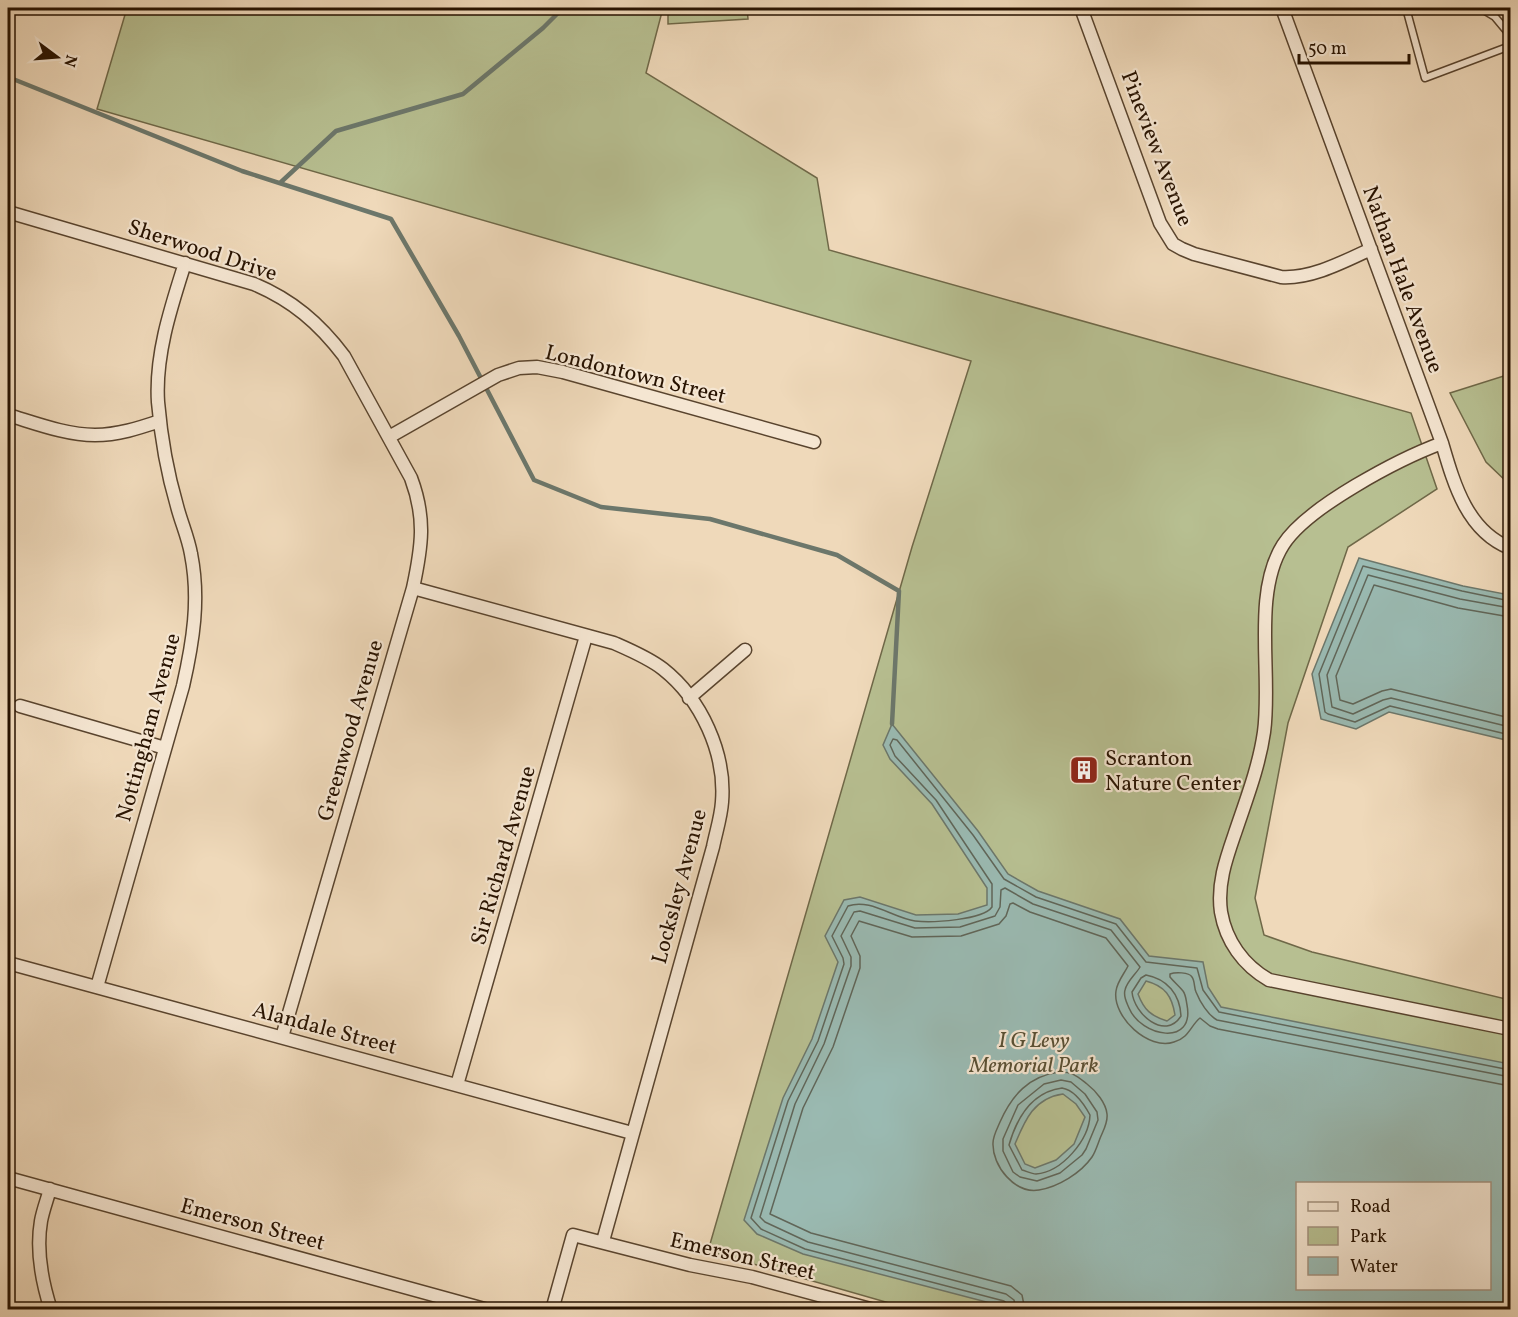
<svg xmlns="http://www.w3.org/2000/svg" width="1518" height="1317" font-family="Vollkorn,serif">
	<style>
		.green { fill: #b7bf91; stroke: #6f6848; stroke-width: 1.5; fill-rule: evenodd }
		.water { fill: #9abab2; stroke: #6c776b; stroke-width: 1.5; fill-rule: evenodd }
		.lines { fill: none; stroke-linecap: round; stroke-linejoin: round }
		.shore { stroke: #606659; stroke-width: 1.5 }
		.stream { stroke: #6c776b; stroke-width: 4.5 }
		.lane-casing { stroke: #59442e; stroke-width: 9 }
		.street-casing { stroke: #59442e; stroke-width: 15 }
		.lane { stroke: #f5e6d2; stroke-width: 6 }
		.street { stroke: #f5e6d2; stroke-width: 12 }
		.labels { text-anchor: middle; stroke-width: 4.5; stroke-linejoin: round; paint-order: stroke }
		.street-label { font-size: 22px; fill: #271200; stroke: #f5e6d2 }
		.poi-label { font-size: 22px; fill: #271200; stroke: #f5e6d2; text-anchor: start }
		.park-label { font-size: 22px; font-style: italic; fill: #594f33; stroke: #f5e6d2 }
	</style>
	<rect width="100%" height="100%" fill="#efd9ba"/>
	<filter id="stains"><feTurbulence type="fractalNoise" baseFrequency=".00333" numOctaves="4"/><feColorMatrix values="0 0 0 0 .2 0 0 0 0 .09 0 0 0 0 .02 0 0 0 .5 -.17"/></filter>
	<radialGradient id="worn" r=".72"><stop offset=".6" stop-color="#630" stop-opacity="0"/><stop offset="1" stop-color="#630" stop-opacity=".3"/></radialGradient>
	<path class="green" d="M127,8h536l-17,65 171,105 12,72 582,163 26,76 -89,58 -60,176 -33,175 9,37 48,17 198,48v309h-600l-202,-58 204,-704 59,-186 -874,-252zM1298,1184h192v104h-192z
		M668,8h79l1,11 -80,5z
		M1510,374v111l-24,-23 -36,-69z"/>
	<path class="water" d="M1359,558l104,28 47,9v146l-121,-29 -33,17 -35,-10 -9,-45z
		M892,724l86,107 30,43 30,17 82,28 29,37 54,6 5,25 13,20 289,57v245h-497l-210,-55 -46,-20 -13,-14 39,-122 29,-59 26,-77 -13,-26 19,-36 16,-3 56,18 42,-1 29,-9v-17l-55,-84 -42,-45 -7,-14zM1146,981c19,5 26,15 29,34l-8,6c-16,-5 -23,-11 -29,-27zM1063,1094l13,10 9,13 -11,27 -18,16 -21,8 -10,-4 -10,-20c10,-24 19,-46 48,-50zM1298,1184h192v104h-192z"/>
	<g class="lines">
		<path class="shore" d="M1510,601l-48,-10 -99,-25 -44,108 6,38 3,2 27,8 35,-16 120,29
			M1510,608l-50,-9 -92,-24 -41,100 5,32 21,7 30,-14 8,-2 119,29
			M1510,617l-52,-9 -84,-23 -38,91 4,24 13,4 29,-13 9,-2 119,29
			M1146,975c21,4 34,19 35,41 -16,25 -47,-2 -49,-24l9,-14z
			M1059,1072c13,-1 19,5 28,12 9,7 19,19 20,30 1,8 -3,15 -6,22 -3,7 -5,15 -9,21 -11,16 -34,30 -53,33 -24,4 -47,-24 -46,-47 0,-7 4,-14 7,-21 12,-27 29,-46 59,-50z
			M1061,1080l10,2 14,12 12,18 1,8 -12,29 -4,6 -22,18 -23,8 -17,-4 -7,-5 -10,-21v-12l15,-34 26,-21z
			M1062,1088c13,2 22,16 28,27 -1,25 -28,57 -54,59 -4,0 -10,-3 -14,-4l-13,-25c8,-28 23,-53 53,-57z
			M1009,1310l-1,-6 -4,-3 -199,-52 -44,-20 -10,-11 37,-117 30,-60 26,-77 -1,-6 -11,-22 16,-30c22,-8 45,12 67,15 17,2 68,-1 77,-14v-23l-56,-84 -41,-44 -5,-11 3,-6 4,1 76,95 31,44 32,18 80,27 30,38 51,6 6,22 16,22 291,58
			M1016,1310l-2,-10 -8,-6 -198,-52 -43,-20 -5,-5 35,-113 29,-60 27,-78v-9l-10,-21 13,-24 6,-1 55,17 45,-1 35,-11 5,-9 1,-17 4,-2 28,16 78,26 29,37c-4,7 -13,14 -15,23 -2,7 2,13 4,18 12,29 66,39 58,-3 -1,-5 -1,-10 -4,-14 -4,-5 -9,-9 -13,-14v-3c5,-2 19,-2 22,3 3,4 2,11 4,15 4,10 12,23 21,28l293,57
			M1025,1310l-3,-15 -11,-9 -200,-53 -41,-19 33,-106 30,-61 27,-79v-12l-9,-20 8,-15 53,16 49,-1 38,-12 7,-8 4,-12 3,-1 17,9 76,26 22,28c-4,8 -11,16 -12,25 -4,26 33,60 58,51 15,-4 17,-17 26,-24l10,8 8,3 292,57"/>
		<path class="stream" d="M8,77l234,94 149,48 68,117 75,144 67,27 109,12 127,36 62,36 -7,133
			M280,183l56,-52 127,-37 80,-66 20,-20"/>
		<g class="lane-casing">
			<path id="lane" d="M1406,8l19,70 85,-32
				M1480,8l15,9 15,18"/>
		</g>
		<g class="street-casing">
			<path id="street" d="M1081,8l79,215 13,21 9,5 12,5 87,23c30,2 62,-15 90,-28
				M1282,8l160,435c12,41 25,88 68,105
				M8,212l246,72c38,16 65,39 90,72l67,122c15,40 11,68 2,110l-131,449
				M8,415c27,8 58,20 87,20 23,0 44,-7 65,-14
				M389,437l109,-62 21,-7 18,-1 26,5 251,70
				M1442,443c-43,16 -135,64 -159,102 -31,49 -11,130 -19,187 -5,35 -18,68 -29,101 -9,26 -18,51 -14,79 5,29 22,53 48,68l241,49
				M413,588l201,55c16,7 35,15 49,26 38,30 63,84 59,133 -1,15 -6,30 -9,45l-110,394
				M689,698l56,-48
				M20,706l145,42
				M8,963l624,170
				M97,987l86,-301c10,-44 17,-87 8,-132 -3,-17 -10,-32 -14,-48 -10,-34 -16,-69 -19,-104 -3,-47 13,-95 27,-139
				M457,1085l129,-449
				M8,1178l480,132
				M50,1189c-3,11 -7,21 -9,32 -5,29 1,61 10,89
				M552,1310l21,-75 117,30 62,12 122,33"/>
		</g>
		<use href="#lane" class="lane"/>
		<use href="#street" class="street"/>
	</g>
	<defs>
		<g id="building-square" transform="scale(1.5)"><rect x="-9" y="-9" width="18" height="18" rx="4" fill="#8f2418" stroke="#f5e6d2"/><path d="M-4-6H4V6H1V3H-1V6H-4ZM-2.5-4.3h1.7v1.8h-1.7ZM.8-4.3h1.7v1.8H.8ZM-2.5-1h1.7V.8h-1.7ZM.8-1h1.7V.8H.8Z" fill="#fff"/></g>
	</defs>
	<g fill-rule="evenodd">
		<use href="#building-square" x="1084" y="770"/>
	</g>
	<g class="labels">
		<g class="street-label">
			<text transform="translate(1158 148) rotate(69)" y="8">Pineview Avenue</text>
			<text transform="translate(203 249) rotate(18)" y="8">Sherwood Drive</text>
			<text transform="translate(1404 279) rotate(70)" y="8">Nathan Hale Avenue</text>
			<text transform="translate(636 373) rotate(14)" y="8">Londontown Street</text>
			<text transform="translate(147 727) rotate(-75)" y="8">Nottingham Avenue</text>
			<text transform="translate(349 730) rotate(-74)" y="8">Greenwood Avenue</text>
			<text transform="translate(502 855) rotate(-74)" y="8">Sir Richard Avenue</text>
			<text transform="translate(678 886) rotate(-75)" y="8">Locksley Avenue</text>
			<text transform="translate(325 1027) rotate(15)" y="8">Alandale Street</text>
			<text transform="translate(253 1223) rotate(15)" y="8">Emerson Street</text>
			<text transform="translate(743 1255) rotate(13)" y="8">Emerson Street</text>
		</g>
		<g class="poi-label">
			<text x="1105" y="765">Scranton<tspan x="1105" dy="25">Nature Center</tspan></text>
		</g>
		<g class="park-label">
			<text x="1034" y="1047">I G Levy<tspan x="1034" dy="25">Memorial Park</tspan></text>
		</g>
	</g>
	<rect width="1518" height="1317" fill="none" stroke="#efd9ba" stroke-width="30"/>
	<rect x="9" y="9" width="1500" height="1299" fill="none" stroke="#271200" stroke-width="3"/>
	<rect x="15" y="15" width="1488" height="1287" fill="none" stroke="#271200" stroke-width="1.5"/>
	<rect x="1296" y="1182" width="195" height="108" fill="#f5e6d2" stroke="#a3917e" stroke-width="1.5"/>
	<rect x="1308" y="1202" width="30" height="9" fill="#f5e6d2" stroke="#a3917e" stroke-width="1.5"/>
	<text x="1350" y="1212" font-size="18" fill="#271200">Road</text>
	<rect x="1308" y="1227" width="30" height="18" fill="#b7bf91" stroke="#a3917e" stroke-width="1.5"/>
	<text x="1350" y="1242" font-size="18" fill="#271200">Park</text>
	<rect x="1308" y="1257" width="30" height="18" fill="#9abab2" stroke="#a3917e" stroke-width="1.5"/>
	<text x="1350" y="1272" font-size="18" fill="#271200">Water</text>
	<g transform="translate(57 57) rotate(106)" stroke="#f5e6d2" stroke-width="4.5" paint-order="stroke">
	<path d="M0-4.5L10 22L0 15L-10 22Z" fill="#271200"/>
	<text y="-9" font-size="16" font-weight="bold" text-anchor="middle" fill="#271200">N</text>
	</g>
	<path d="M1299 54v9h110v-9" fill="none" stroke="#271200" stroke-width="3"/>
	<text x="1308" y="54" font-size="18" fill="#271200" stroke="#f5e6d2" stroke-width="4.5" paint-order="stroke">50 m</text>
	<rect width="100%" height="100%" filter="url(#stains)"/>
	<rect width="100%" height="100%" fill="url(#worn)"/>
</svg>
